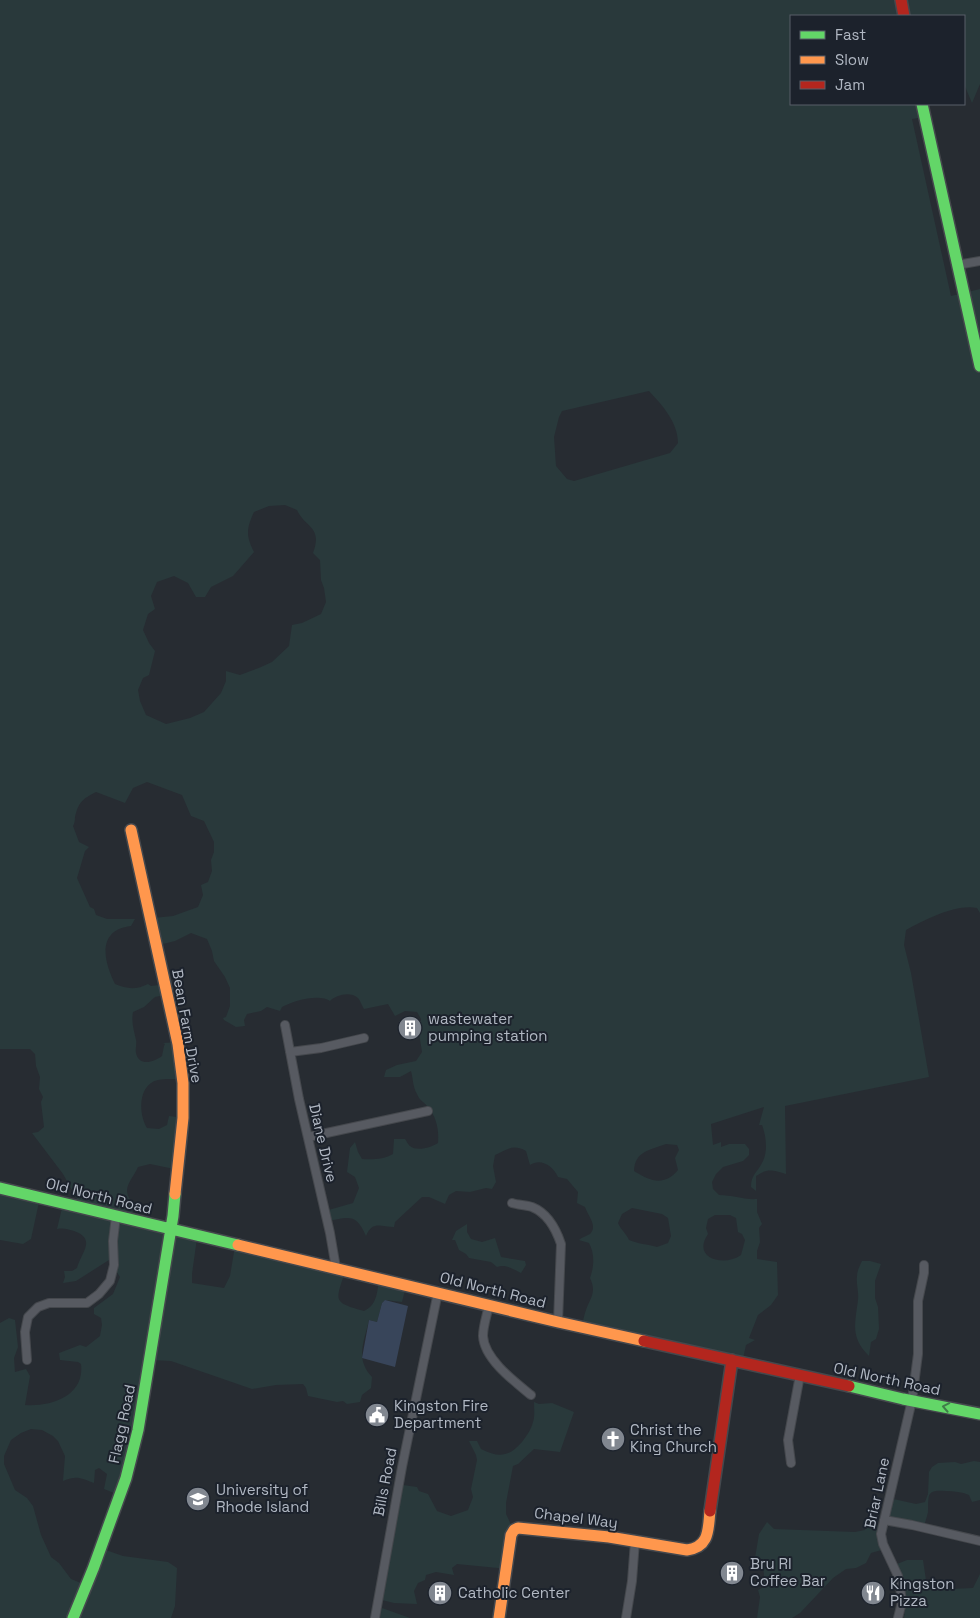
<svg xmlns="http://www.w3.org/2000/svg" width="980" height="1618" font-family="'Space Grotesk',sans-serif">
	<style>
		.green { fill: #29393b; fill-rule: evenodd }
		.water { fill: #38455a }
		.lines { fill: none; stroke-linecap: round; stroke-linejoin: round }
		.street-casing { stroke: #45484d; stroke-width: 10 }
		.fast-casing { stroke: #45484d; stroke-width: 14 }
		.slow-casing { stroke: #45484d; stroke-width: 14 }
		.jam-casing { stroke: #45484d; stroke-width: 14 }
		.street { stroke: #575a61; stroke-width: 8 }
		.fast { stroke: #63d668; stroke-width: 11 }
		.slow { stroke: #ff974d; stroke-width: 11 }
		.jam { stroke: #b3261e; stroke-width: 11 }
		.oneway { stroke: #407c4a }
		.labels { text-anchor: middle; stroke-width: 4; stroke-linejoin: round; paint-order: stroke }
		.poi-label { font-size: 15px; fill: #b1b8c3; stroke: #1c222c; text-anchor: start }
		.street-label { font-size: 15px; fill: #b1b8c3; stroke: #1c222c }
	</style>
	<rect width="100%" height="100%" fill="#272c32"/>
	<path class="green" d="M0,0h980v84l-8,19 -8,-19v-68h-173v88h136l3,12 -18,3 39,177 29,-7v624l-3,-5c-22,-4 -52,12 -71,22l-2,15 7,28 18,104 -144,29 1,68c-14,-4 -18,-6 -30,2v15l-5,-4c0,-13 7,-15 12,-26 5,-10 3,-26 -1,-36h-3l5,-18 -53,17 2,21 8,-3v5l8,-3h16l4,5v6l-6,6 -20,6 -7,7 -4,8 1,7 6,6c14,0 25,5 38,4v13l5,12 -3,4 1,14 -3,9v8l20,3 1,33 -7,10 -13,10 -9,23 6,2 -9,5 -4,18 -160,-36c1,-6 2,-12 4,-17 4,-12 11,-17 4,-32 4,-11 5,-24 -1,-35l-10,-3c3,-3 8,-4 11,-6 8,-8 -2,-18 -5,-27l-8,-4 1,-11 -11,-13 -9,-2c-5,-11 -17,-19 -28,-12l-4,-14c-13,-7 -18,-2 -31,4l-2,11 3,16 -4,7 -6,-1 -16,4 -14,-1 -7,4 -4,9 -16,-7h-7l-27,25 -1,5c-14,-1 -22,-6 -28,9 -10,-23 -16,-19 -39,-15l-2,-10 28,-8 6,-15 -4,-11 -8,-5 3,-24 5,-6 3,10 4,7c10,1 23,0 31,-5l1,-15h11c1,1 4,7 5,7 7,6 22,1 28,-3 1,-13 -1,-26 -11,-37 -3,-4 -8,-6 -10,-12 -4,-6 -4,-16 -6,-23l-11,6h-16l2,-7 11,-5 19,-4 6,-9 -3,-19 2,-14 -4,-7 -12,-1 -10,5 -7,-12 -24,5c-2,-3 -4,-9 -6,-11 -8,-7 -22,-3 -28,3 -10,-8 -38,0 -48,6l-2,4 -13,-4 -6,4 -14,3 -3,6 1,6 -9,1 -12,-7 -1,-2 3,-1 4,-11v-18l-5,-11 -11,-16 -2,-10 -5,-12 -16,-6 -16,8 -16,4 -6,-27 20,-2 25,-9 5,-12 -2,-10 7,-3 4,-11 -1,-11 3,-8v-10l-10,-21 -13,-5 -9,-21 -35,-13 -14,6 -8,15 -29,-11c-11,6 -16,8 -20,21 -2,5 0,8 -3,13l6,16 10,5 -4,4 -8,27 13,29 4,2 2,6 11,4h28l-4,7c-34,4 -28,34 -16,58 12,5 21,6 33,0l3,2 15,-2 3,10 -14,3 -11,10 -11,5c-2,11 1,18 3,28 1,4 -1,9 0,13 3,14 18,9 26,3l2,-10 1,-2 -2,-1 16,-1 4,36c-10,2 -17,0 -25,2 -20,4 -20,34 -11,48l12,1 8,-4 2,-9 16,2 -6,52 -29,-6 -12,3c-6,14 -19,22 -4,37l-3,16 66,18 -5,36v9l32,5 6,-12 5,-30 110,26c-10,30 -12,30 19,39 13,-6 13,-18 15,-32l27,7 -4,16 -17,-2 -3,3 -5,19 -8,-2c-5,22 -14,39 3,57l-1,11 -9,7 -2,7 -13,2 -4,-3 -6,1 -29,-6 -2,-8 -3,-4 -27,1 -24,4 -81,-28 -19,-1 -33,135 -15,-6 3,-15 -8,-6 -4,2 -1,13c-13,-5 -17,-8 -31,-2l2,-25 -7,-15 -5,-5 -11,-6 -11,-1 -10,4 -10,7 -7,16v8l11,26 12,8 6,8 8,29 10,22 8,6 12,16 17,7 15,-37 20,7 45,6 9,6 -2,38 -4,12h-171v-295l9,-5 6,2 3,27 -4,11 1,14 11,-3 4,7 -5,29c26,2 60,-9 56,-41l-3,-2 -18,-2 -1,-7 21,-8 6,2 14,-11 2,-11 -1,-7 -7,-4v-6l19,-14 7,-17 -11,-17 -33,21 -13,2 2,-6 -1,-6h8l5,-3c4,-15 20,-29 -3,-37 -7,-2 -10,-3 -17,-2l5,-21 19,-2 -18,-32 -31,-41 6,-1 6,-5 -3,-25 2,-5 -4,-8 1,-12 -4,-11 -1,-12 -5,-5h-30zM649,391c13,14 29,31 29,52l-8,10 -96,28 -7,-2 -11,-13 -2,-29 5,-20 3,-6zM285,505l12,5c8,18 26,16 16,43l7,7 1,20 3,8 2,14 -5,12 -19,9 -10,2 -3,21 -17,16 -11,5 -21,8 -14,-4v10l-5,12 -17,19 -14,6 -24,6 -20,-9 -6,-14 -2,-11 5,-12 6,-3 6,-24 -6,-8 -6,-13 5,-16 7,-5 -4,-13 6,-14 17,-6 14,7 8,14h9l6,-10 22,-11 21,-24c-8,-16 -8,-23 0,-40l15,-6zM666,1144l11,1 2,5 -4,8 3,12c-14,17 -28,11 -44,1 1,-20 16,-21 32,-27zM632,1208l30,6 6,4 3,18 -3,7 -11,4c-10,-3 -19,-3 -28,-7 -3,-7 -8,-10 -11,-17l4,-9zM715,1215h15l6,3 2,14 4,2 3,6 -4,15c-16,12 -50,4 -33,-21l-2,-6 2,-9z
		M0,1188l39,14 -8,37 -8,5 -23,-4z
		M467,1224v8l4,7 11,3 13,-4 6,19 24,4 1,4 -5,8c-8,-4 -15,-9 -24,-6l-6,-5 -22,-4 -3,-4 -7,-4 -4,-10h-3l4,-9z
		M862,1261h8l11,3 -6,17v17l3,9 1,22 -3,10 -5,3 -2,14c-19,-19 -14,-32 -11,-56 1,-8 -2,-16 -1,-24 0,-5 3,-11 5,-15z
		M534,1402l5,2 13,-1 22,9 -14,40 -26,-3 -16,15 -5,2 -7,37v11l11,23 -6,14 -3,18 -51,-5 -5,4 2,7 -18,-3 -10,3 -1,5 -7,3 -4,8 3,13 -23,-1 -12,-3 21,-115 14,2 2,4 9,3 9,17 14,5 17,-6 5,-13 -2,-8 6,-29 -1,-5 -7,-14h8l4,8c18,9 28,8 41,-7 5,-7 9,-12 11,-20 2,-6 1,-13 1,-20z
		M974,1461l6,1v38l-8,2 -3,-7c-7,-3 -15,-4 -23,-4 -21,-2 -17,5 -18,21 -1,5 -3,10 -4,15l-39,-6 4,-23 27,6 9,-2 3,-8 1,-22 3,-5 6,-4 17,-1 6,2z
		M767,1522l7,7 81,3 10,-2 2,-6 14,1 4,24 -14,4 -5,10 -10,5 -10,1 -13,9 -33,35 -8,5h-35l3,-21 -2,-7 4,-2 2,-13 -1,-9 -9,-2 5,-30z
		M907,1560h16l3,20 26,9 21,-1 7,-14v44h-76c3,-19 -1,-35 -7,-54z
		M382,1608l28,10h-30z"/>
	<path class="water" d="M385,1300l23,6 -13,61 -33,-9 7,-38 8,2 5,-19z"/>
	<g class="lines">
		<g class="street-casing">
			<path id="street" d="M957,265l23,-4
				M285,1025l14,74 31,134 6,35
				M290,1052l31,-4 43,-10
				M308,1137l120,-26
				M512,1203c6,2 14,2 20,4 15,6 24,22 29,37l-3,78
				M489,1305c-2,10 -6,21 -6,31 1,23 32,46 48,59
				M27,1360l-2,-28 3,-15 10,-10 11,-4h38l12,-9 11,-13 4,-16 -1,-24 3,-25
				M791,1463l-3,-23 12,-65
				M884,1520l28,5 68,16
				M375,1618l27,-151 36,-175
				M626,1618l6,-37 3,-40
				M898,1618l4,-16 -2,-15 -2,-11 -15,-32 -2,-10 31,-134 6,-46v-53l6,-28v-8"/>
		</g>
		<g class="fast-casing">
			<path id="fast" d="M922,104l58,262
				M0,1188l238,57
				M849,1386l54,13 77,15
				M73,1618l20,-49 33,-91 12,-48 35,-214 2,-22"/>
		</g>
		<g class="slow-casing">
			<path id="slow" d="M131,830l47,214 5,39v35l-8,76
				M238,1245l320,77 86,19
				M499,1618l12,-83 3,-5 4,-2 91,9 78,13c23,-3 21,-21 23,-39"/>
		</g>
		<g class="jam-casing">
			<path id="jam" d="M901,0l3,16
				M644,1341l205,45
				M710,1511l22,-151"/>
		</g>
		<use href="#street" class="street"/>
		<use href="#fast" class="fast"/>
		<use href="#slow" class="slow"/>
		<use href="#jam" class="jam"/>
	</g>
	<defs><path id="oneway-chevron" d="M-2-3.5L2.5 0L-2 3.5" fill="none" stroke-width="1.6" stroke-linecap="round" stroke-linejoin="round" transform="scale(1.25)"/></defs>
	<use class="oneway" href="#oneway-chevron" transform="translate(946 1407) rotate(-169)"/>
	<defs>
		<g id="building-disc" transform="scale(1.25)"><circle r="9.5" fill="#818790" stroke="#1c222c"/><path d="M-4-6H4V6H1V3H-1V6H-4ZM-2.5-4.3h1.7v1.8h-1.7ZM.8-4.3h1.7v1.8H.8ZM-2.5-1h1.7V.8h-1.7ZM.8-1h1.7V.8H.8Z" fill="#fff"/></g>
		<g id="civic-disc" transform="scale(1.25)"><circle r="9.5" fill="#818790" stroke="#1c222c"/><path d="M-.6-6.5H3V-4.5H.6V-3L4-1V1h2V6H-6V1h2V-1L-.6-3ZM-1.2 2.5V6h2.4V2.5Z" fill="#fff"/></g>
		<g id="church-disc" transform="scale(1.25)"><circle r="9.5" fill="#818790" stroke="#1c222c"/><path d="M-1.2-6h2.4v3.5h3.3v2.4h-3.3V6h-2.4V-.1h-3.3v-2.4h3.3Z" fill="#fff"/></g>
		<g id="university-disc" transform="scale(1.25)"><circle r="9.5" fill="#818790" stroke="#1c222c"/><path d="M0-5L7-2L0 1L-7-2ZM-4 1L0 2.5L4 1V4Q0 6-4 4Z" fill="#fff"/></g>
		<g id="restaurant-disc" transform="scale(1.25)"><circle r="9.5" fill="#818790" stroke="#1c222c"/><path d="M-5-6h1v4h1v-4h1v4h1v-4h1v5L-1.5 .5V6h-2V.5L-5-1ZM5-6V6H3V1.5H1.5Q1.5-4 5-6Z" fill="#fff"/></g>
	</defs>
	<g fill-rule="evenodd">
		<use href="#building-disc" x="410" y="1028"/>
		<use href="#civic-disc" x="377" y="1415"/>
		<use href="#church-disc" x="613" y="1439"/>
		<use href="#university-disc" x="198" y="1499"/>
		<use href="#building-disc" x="732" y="1573"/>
		<use href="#building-disc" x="440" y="1593"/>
		<use href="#restaurant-disc" x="873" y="1593"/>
	</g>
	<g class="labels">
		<g class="poi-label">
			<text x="428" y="1024">wastewater<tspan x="428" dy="17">pumping station</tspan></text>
			<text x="394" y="1411">Kingston Fire<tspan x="394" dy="17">Department</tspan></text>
			<text x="630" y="1435">Christ the<tspan x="630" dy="17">King Church</tspan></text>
			<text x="216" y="1495">University of<tspan x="216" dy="17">Rhode Island</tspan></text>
			<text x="750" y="1569">Bru RI<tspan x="750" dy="17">Coffee Bar</tspan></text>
			<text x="890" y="1589">Kingston<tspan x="890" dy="17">Pizza</tspan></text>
			<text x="458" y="1598">Catholic Center</text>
		</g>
		<g class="street-label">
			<text transform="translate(187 1026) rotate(80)" y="5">Bean Farm Drive</text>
			<text transform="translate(323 1143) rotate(77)" y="5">Diane Drive</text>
			<text transform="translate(99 1196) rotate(14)" y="5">Old North Road</text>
			<text transform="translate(493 1290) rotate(14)" y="5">Old North Road</text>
			<text transform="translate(887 1379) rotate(12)" y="5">Old North Road</text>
			<text transform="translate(122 1424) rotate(-78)" y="5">Flagg Road</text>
			<text transform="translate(385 1482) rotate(-79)" y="5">Bills Road</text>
			<text transform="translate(877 1493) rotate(-78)" y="5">Briar Lane</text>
			<text transform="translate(576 1518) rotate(7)" y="5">Chapel Way</text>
		</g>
	</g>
	<rect x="790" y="15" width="175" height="90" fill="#1c222c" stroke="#585e68"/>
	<rect x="800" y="31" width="25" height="8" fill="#63d668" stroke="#585e68"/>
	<text x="835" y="40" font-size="15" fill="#b1b8c3">Fast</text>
	<rect x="800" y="56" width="25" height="8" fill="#ff974d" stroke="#585e68"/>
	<text x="835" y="65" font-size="15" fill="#b1b8c3">Slow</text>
	<rect x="800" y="81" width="25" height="8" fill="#b3261e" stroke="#585e68"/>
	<text x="835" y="90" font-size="15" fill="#b1b8c3">Jam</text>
</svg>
